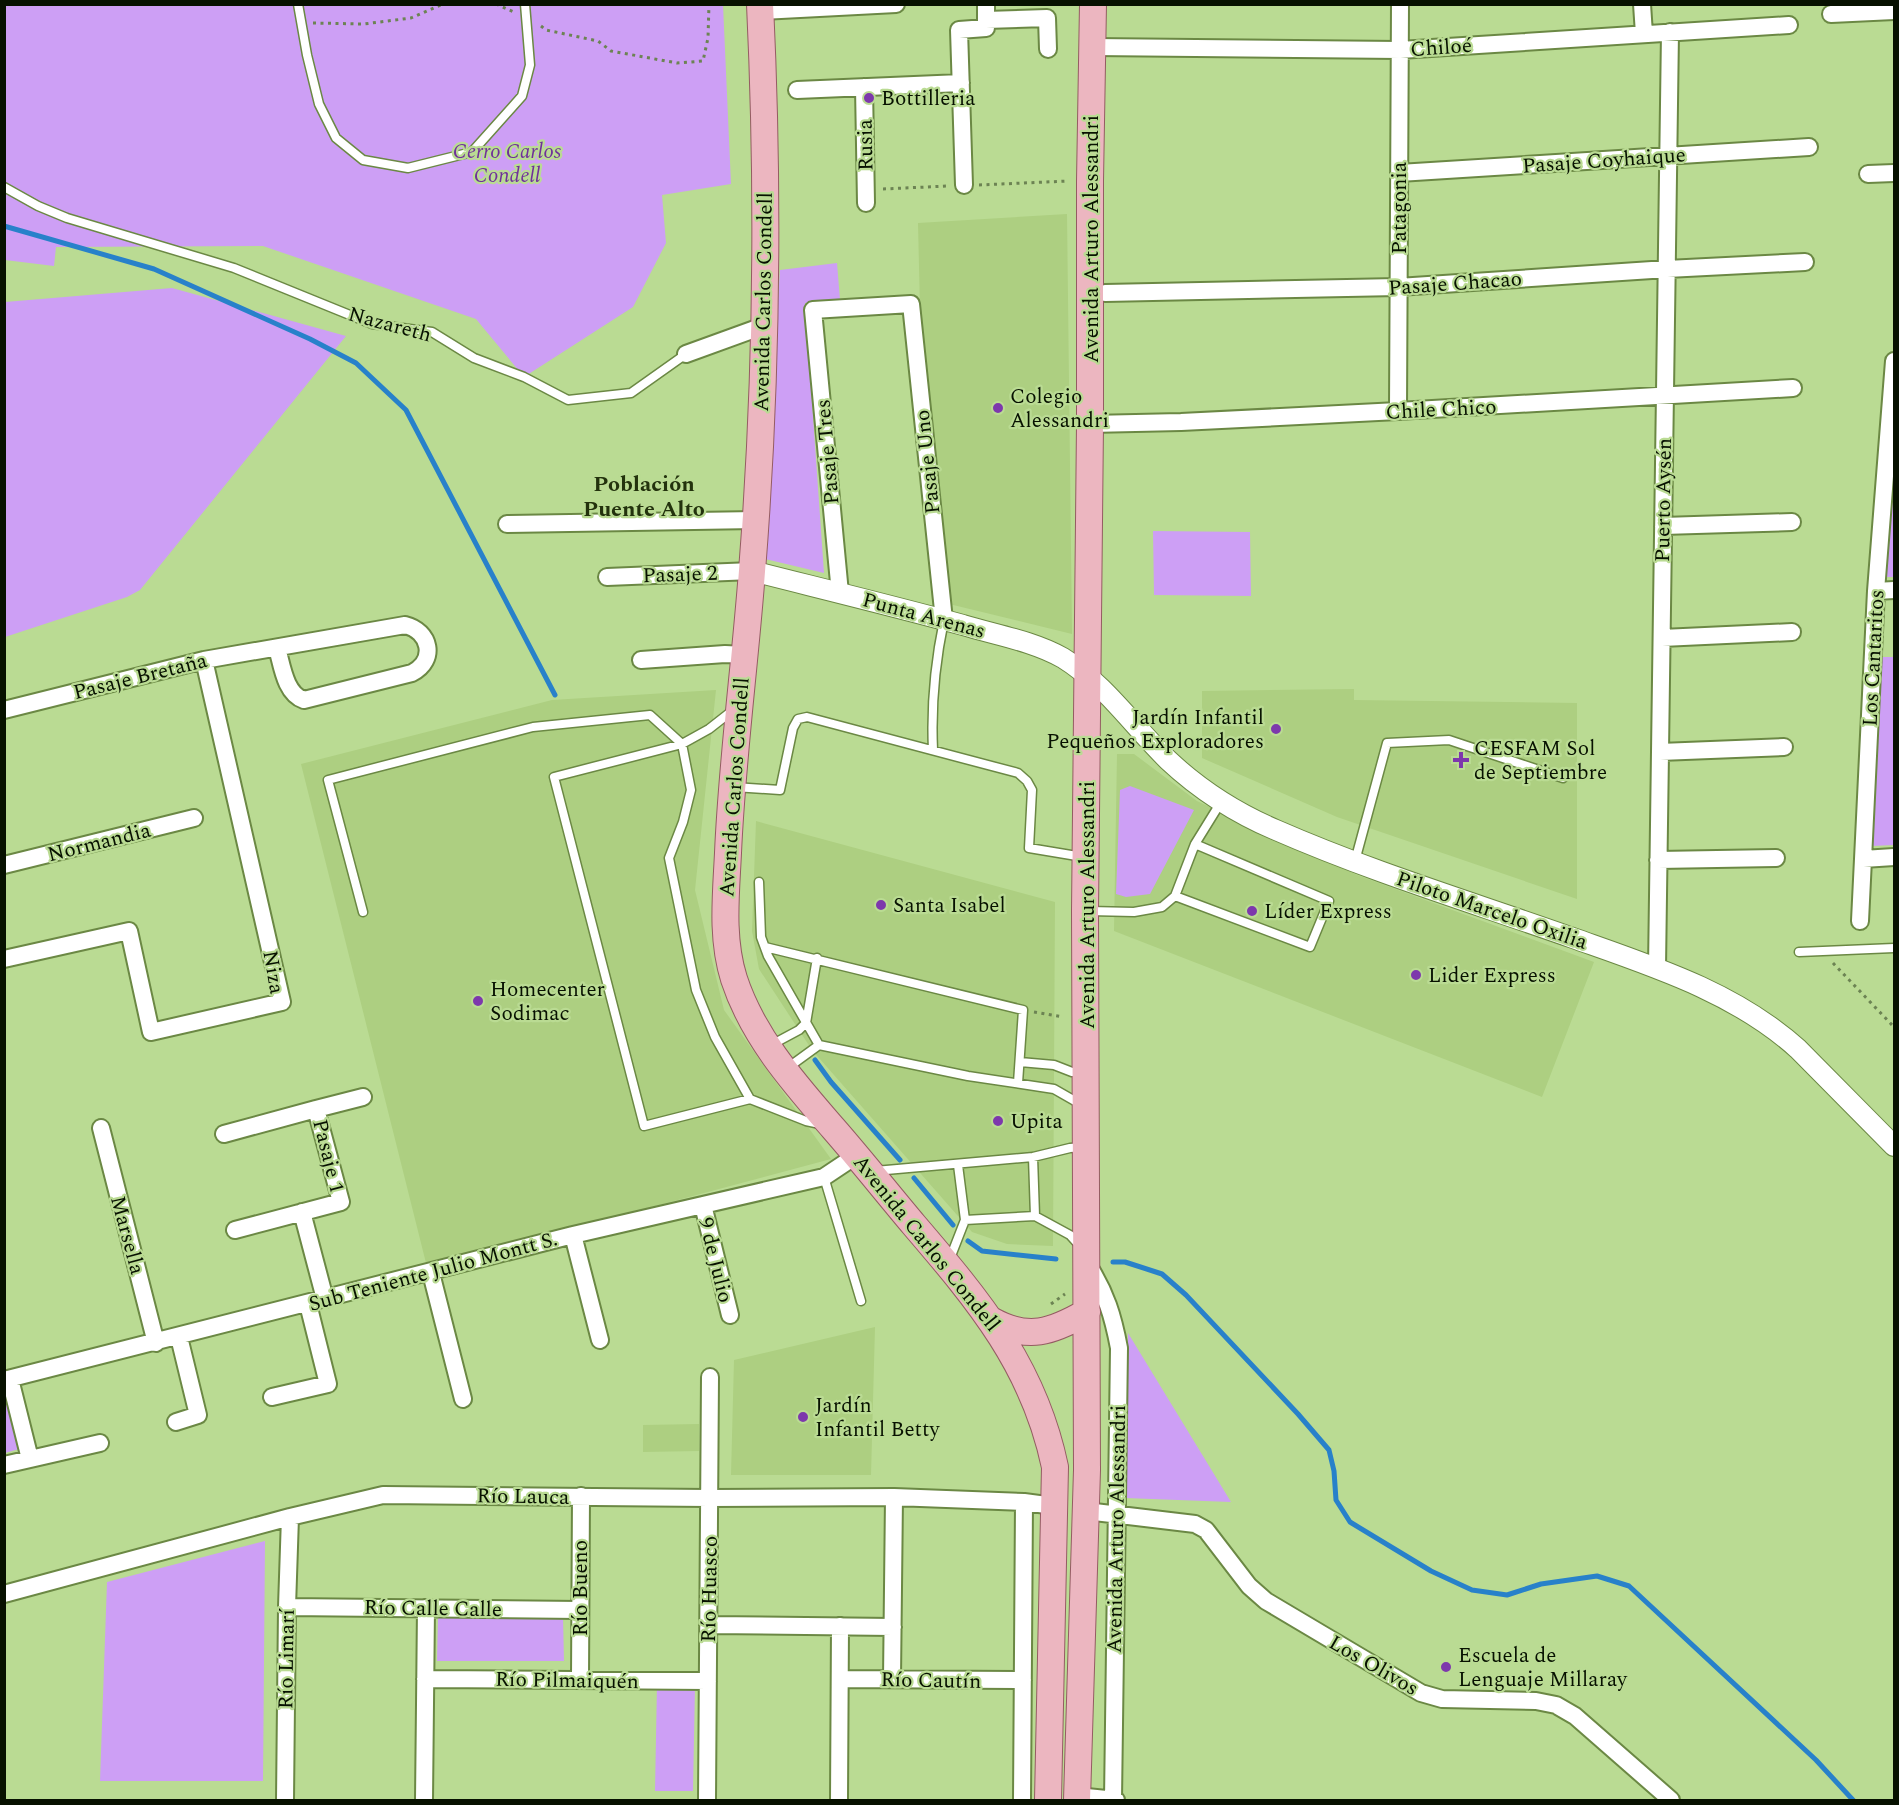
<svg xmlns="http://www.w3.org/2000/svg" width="1899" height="1805" font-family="Spectral,serif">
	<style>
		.built { fill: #adcf81 }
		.green { fill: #cd9ff5 }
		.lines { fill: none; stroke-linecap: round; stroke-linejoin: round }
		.stream { stroke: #2881ca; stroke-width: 5 }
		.service-casing { stroke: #6b8844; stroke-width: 11 }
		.minor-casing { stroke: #6b8844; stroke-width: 20 }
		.tertiary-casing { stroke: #6b8844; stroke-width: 22 }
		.primary-casing { stroke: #945c62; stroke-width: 28 }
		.path { stroke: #6c8353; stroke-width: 3; stroke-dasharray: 3 4.5; stroke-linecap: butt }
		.service { stroke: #fff; stroke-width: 8 }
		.minor { stroke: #fff; stroke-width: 16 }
		.tertiary { stroke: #fff; stroke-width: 20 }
		.primary { stroke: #ecb6c0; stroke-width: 26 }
		.poi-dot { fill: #7d38ac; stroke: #badb93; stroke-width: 2 }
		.labels { text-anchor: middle; stroke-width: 4.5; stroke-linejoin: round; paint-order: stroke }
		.street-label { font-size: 21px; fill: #071100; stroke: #badb93 }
		.poi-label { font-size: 21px; fill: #071100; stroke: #badb93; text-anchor: start }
		.park-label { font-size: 21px; font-style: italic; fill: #6f309a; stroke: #badb93 }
		.neighbourhood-label { font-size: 22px; font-weight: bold; fill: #23320d; stroke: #badb93 }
	</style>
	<rect width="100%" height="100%" fill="#badb93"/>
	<path class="built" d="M1067,214l5,420 -127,-31 -25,-294 -2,-86z
		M1354,689v11l223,3v196l-240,-82 -135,-59v-67z
		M716,690l-21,200 29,120 107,149 -404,108 -126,-503 251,-64z
		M1117,754h17l63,47 160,74 237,87 -52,135 -428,-166z
		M756,821l299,81 -2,344 -46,-2 -35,-12 -160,-182 -53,-81 -7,-38z
		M875,1327l-4,148h-140l3,-115z
		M699,1424v27l-56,1v-27z"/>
	<path class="green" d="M4,5h719l8,179 -69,11 4,48 -33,64 -109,70 -48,-58 -213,-73 -207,1 -2,19 -49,-6z
		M837,263l3,37 -35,3 19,270 -63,-15 19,-288z
		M172,288l174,48 -206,254 -13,7 -122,40v-335z
		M1894,461v116h-8z
		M1153,531l97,1 1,64 -97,-1z
		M1880,657h14v188l-23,1z
		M1130,786l64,24 -44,84 -24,3 -10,-3 4,-104z
		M1128,1333l103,169 -106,-4z
		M5,1404l5,2 9,43 -14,4z
		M265,1541l-2,240h-163l7,-199z
		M438,1617h125l1,44h-127z
		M657,1684l38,1 -2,106h-38z"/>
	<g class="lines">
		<path class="stream" d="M4,226l150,43 156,70 46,24 50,47 149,285
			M815,1060l16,22 69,78
			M914,1178l39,47
			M968,1241l14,10 74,8
			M1113,1262h12l37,12 24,21 112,119 31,36 5,21 2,29 14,22 81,49 41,19 35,5 34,-11 56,-8 32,10 187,174 37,40"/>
		<g class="service-casing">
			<path id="service" d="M298,4l9,51 12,49 17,34 27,22 45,8 64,-16 50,-56 8,-31 -5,-61
				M4,187l34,19 29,12 167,50 138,56 60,8 42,26 50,19 44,23 63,-7 55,-39
				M732,711l-23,18 -27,15 -128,33 90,349 106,-27 56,22 14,3
				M933,750c-2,-43 2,-87 11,-130
				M734,787l46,3 13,-62 5,-9 9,-2 211,56 9,8 5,9 -3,58 54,9
				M1355,861l32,-118 62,-3 114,38
				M759,882l2,55 7,19 51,89 149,31 86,13 28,16
				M1175,896l135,51 19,-46 -134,-57
				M1089,911l45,1 28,-5 13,-11 20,-52 26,-42
				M363,912l-35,-132 205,-53 117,-12 32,29 9,46 -8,32 -14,36 27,132 19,47 35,62
				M765,947l258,63 -5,73
				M1799,952l95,-4
				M771,1045l28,-15 7,-7 11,-65
				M1020,1062l34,3 18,7h10
				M786,1069l33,-24
				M1033,1157l2,59
				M875,1171l158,-14 37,-9 13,-1
				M824,1177l37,124
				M965,1220l70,-4 35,19 11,12
				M949,1261l16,-41 -7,-55"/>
		</g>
		<g class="minor-casing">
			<path id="minor" d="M1642,4l2,30
				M760,11l136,-7
				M1831,14l63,-3
				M986,20l61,-2 1,31
				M1093,47l307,3 389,-25
				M864,87l2,116
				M797,90l164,-7
				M1399,173l410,-26
				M1868,174l26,-1
				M964,185l-5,-155 27,-2v-24
				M1105,293l293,-6 269,-18 138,-7
				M686,354l80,-29
				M1398,411l2,-407
				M1090,424l91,-2 217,-11 395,-23
				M507,524l249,-4
				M1663,526l129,-4
				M607,577l145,-6
				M1876,591l18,-1
				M840,593l-27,-283 98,-6 33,316
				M1662,638l130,-6
				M641,660l84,-6 20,1
				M4,710l200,-50 201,-35c25,6 32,35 7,48l-108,27c-19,-6 -22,-35 -27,-52
				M1660,752l124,-5
				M1863,859l31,-2
				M1658,860l118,-2
				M4,865l190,-47
				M1860,921l16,-330 18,-230
				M4,959l125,-28 22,101 131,-30 -78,-342
				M1657,968l13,-936
				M316,1109l47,-12
				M101,1128l55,215
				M224,1134l92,-25 25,93 -106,28
				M703,1205l27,110
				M302,1212l23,87
				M573,1235l27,105
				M1088,1265c18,28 25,51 31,83l-6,452
				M431,1273l32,126
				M10,1379l20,80
				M4,1380l569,-145 251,-58 33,-22
				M272,1397l56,-13 -20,-80
				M176,1422l22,-7 -19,-78
				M4,1465l96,-22
				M1086,1511l109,13 11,6 43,56 17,15 155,92 21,6 94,2 20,4 19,11 96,84
				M4,1594l286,-77 93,-22 326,3 185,-1 130,5 30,4
				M287,1607l293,3
				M708,1625l185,2
				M425,1679l283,2
				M840,1679l183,1
				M892,1679l2,-182
				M580,1680l1,-184
				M1077,1796l39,4
				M285,1800l2,-193 3,-90
				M424,1800l2,-192
				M707,1800l3,-423
				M839,1800l1,-174
				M1022,1800l2,-298"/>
		</g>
		<g class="tertiary-casing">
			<path id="tertiary" d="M752,571c71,18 141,35 211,54 33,10 70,16 100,33 42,26 70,68 105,102 32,30 68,53 108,70 96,42 198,73 297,108 79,28 162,54 225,111l96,97"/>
		</g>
		<g class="primary-casing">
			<path id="primary" d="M760,4c9,190 7,378 -8,567 -7,94 -20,188 -24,282 -2,42 -7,85 6,126 19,58 60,104 99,149 28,32 54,65 81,97 65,76 120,141 141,242l-7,333
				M991,1320c37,21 61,12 96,-8
				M1077,1800l10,-330 -2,-559 5,-487v-243l3,-177"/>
		</g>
		<path class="path" d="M496,4l18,8
			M313,23l51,1 47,-6 32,-14
			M541,26l5,4 52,11 13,10 66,12 26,-2 5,-23 1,-34
			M979,185l89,-4
			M883,189l65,-3
			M1833,963l61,64
			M1034,1012l29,5
			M1051,1304l14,-10"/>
		<use href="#service" class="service"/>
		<use href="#minor" class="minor"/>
		<use href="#tertiary" class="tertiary"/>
		<use href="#primary" class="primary"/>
	</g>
	<g class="poi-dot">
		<circle cx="869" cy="98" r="6"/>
		<circle cx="998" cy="408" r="6"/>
		<circle cx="1276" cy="729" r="6"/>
		<path d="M1458 751h6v6h6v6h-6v6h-6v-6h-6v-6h6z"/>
		<circle cx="881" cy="905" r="6"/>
		<circle cx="1252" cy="911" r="6"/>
		<circle cx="1416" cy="975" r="6"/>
		<circle cx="478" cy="1001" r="6"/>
		<circle cx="998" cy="1121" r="6"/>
		<circle cx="803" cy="1417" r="6"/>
		<circle cx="1446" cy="1667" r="6"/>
	</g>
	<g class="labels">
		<g class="street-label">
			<text transform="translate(1441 47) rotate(-4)" y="7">Chiloé</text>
			<text transform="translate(865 145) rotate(-91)" y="7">Rusia</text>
			<text transform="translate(1604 160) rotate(-4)" y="7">Pasaje Coyhaique</text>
			<text transform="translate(1399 208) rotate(-90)" y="7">Patagonia</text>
			<text transform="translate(1091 239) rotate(-90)" y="7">Avenida Arturo Alessandri</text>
			<text transform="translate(1455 283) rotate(-4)" y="7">Pasaje Chacao</text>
			<text transform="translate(763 302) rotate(-89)" y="7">Avenida Carlos Condell</text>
			<text transform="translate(390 324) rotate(15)" y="7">Nazareth</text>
			<text transform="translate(1441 409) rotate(-3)" y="7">Chile Chico</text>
			<text transform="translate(827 452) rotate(-95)" y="7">Pasaje Tres</text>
			<text transform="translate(927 462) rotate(-96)" y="7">Pasaje Uno</text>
			<text transform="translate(1663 500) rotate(-89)" y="7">Puerto Aysén</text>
			<text transform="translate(680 574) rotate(-2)" y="7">Pasaje 2</text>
			<text transform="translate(924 615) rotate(15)" y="7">Punta Arenas</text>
			<text transform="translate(1873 658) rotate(-87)" y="7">Los Cantaritos</text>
			<text transform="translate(140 676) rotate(-14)" y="7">Pasaje Bretaña</text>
			<text transform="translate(734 787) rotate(-86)" y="7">Avenida Carlos Condell</text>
			<text transform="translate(99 842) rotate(-14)" y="7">Normandia</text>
			<text transform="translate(1087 905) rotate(-90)" y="7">Avenida Arturo Alessandri</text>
			<text transform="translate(1492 910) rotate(19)" y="7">Piloto Marcelo Oxilia</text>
			<text transform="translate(274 972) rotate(80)" y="7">Niza</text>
			<text transform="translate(329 1156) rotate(76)" y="7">Pasaje 1</text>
			<text transform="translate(128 1235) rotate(75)" y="7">Marsella</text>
			<text transform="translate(927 1243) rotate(51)" y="7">Avenida Carlos Condell</text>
			<text transform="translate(716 1260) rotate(76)" y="7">9 de Julio</text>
			<text transform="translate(433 1271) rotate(-15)" y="7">Sub Teniente Julio Montt S.</text>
			<text transform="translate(523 1496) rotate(1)" y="7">Río Lauca</text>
			<text transform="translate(1116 1529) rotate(-89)" y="7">Avenida Arturo Alessandri</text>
			<text transform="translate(580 1588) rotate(-90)" y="7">Río Bueno</text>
			<text transform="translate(709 1589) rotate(-89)" y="7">Río Huasco</text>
			<text transform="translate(433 1608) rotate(1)" y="7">Río Calle Calle</text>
			<text transform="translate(286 1659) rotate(-89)" y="7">Río Limarí</text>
			<text transform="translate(1374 1665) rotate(30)" y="7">Los Olivos</text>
			<text transform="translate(567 1680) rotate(1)" y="7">Río Pilmaiquén</text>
			<text transform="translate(931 1680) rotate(1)" y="7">Río Cautín</text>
		</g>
		<g class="poi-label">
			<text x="881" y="105">Bottilleria</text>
			<text x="1010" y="403">Colegio<tspan x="1010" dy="24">Alessandri</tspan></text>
			<text x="1264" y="724" text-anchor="end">Jardín Infantil<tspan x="1264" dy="24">Pequeños Exploradores</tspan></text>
			<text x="1474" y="755">CESFAM Sol<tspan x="1474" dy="24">de Septiembre</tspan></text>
			<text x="893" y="912">Santa Isabel</text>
			<text x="1264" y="918">Líder Express</text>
			<text x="1428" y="982">Lider Express</text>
			<text x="490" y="996">Homecenter<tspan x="490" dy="24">Sodimac</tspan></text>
			<text x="1010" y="1128">Upita</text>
			<text x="815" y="1412">Jardín<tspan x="815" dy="24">Infantil Betty</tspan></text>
			<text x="1458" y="1662">Escuela de<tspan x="1458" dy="24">Lenguaje Millaray</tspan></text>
		</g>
		<g class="park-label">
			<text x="507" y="158">Cerro Carlos<tspan x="507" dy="24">Condell</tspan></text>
		</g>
		<g class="neighbourhood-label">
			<text x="644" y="491">Población<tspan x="644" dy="25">Puente Alto</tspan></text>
		</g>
	</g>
	<rect width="1899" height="1805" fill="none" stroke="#071100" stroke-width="12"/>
</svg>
